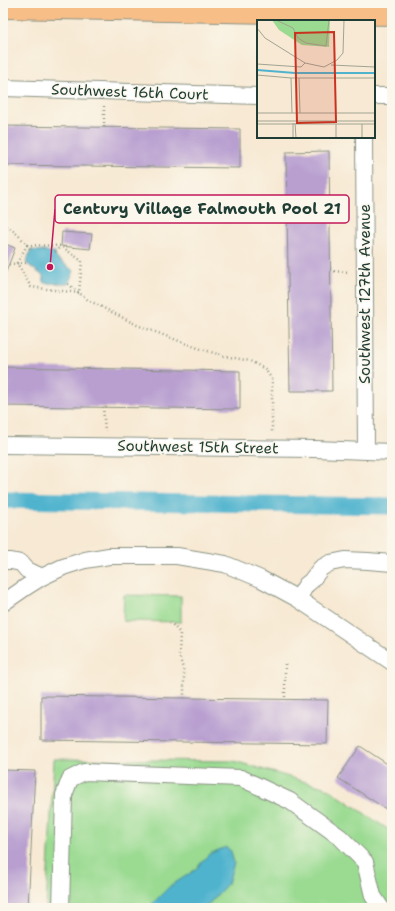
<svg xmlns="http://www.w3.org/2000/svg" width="395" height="911" font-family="'Shantell Sans',sans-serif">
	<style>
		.green { fill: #9ada91; stroke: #5c8c62 }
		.water { fill: #4fb3ce; stroke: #377881 }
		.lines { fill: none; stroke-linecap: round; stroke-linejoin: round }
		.canal { stroke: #4fb3ce; stroke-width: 17 }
		.building { fill: #b89fd0 }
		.minor-casing { stroke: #8b9384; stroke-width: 18 }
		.major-casing { stroke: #8b9384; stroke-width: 22 }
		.path { stroke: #8b9384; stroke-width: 2.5; stroke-dasharray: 1 3; stroke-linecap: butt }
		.minor { stroke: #fff; stroke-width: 16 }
		.major { stroke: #f7be88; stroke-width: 20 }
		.labels { text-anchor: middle; stroke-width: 3; stroke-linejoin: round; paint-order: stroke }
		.street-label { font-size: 15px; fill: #1f3d34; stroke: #fbf7ec }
		.inset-river { fill: none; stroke: #4fb3ce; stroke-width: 2 }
		.inset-road { fill: none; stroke: #a1a493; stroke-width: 1 }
		.view { fill: #c8321e; fill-opacity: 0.15; stroke: #c8321e; stroke-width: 2 }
		.inset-edge { fill: none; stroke: #1f3d34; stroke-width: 2 }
		.leader { fill: none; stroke: #c2185b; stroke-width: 1.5 }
		.callout-dot { fill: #c2185b; stroke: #fbf7ec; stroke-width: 1.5 }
		.callout { fill: #fbf7ec; stroke: #c2185b; stroke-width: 1.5 }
		.callout-label { font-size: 16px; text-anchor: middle; font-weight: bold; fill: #1f3d34 }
	</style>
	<rect width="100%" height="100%" fill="#fbf7ec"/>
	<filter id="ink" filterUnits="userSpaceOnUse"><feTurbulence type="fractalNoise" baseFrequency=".025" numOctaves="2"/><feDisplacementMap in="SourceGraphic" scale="8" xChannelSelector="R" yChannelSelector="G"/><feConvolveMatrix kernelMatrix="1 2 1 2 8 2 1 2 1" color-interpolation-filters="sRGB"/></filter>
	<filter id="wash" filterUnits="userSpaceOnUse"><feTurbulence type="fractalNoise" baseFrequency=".012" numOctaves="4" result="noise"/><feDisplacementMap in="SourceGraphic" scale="16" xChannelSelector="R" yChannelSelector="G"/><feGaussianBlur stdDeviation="0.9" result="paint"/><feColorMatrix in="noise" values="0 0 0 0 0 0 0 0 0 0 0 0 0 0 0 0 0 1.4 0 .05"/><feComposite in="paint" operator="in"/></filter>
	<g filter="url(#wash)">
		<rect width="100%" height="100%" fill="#f7e9d3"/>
		<path class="green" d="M124,595l57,1v26l-58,-1z
			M54,759l180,2 93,27 65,44v76h-346z"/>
		<path class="water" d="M31,250l24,2 1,6 18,13 -6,13 -24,-1 -1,-7 -17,-13z
			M226,847l5,4 3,12 -6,20 -23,25h-57l21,-21 26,-17 14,-16z"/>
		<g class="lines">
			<path class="canal" d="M3,500l389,6"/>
		</g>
		<g id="blocks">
			<path class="building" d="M3,126l237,3v39l-237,-3z
				M329,151l3,240h-42l-4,-239z
				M62,232l30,2 -2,15 -29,-3z
				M3,243l12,5 -12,32z
				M3,367l237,4v38l-237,-3z
				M41,696l287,4 -1,44 -286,-4z
				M360,746l32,21v46l-54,-35z
				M3,770l32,1 -7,137h-25z"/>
		</g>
	</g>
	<g filter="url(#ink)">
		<use href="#blocks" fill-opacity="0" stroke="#8b9384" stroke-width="1"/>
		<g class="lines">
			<g class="minor-casing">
				<path id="minor" d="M3,88l255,8
					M374,96h18
					M364,137l2,313
					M3,445l312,4 77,3
					M3,561h8l10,2 6,7 15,7
					M298,599l8,-14 5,-4 10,-13 9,-5 15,-3 23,1 24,2
					M3,603l23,-16 16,-10 21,-10 22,-7 24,-4h68l48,8 36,15 37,20 94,63
					M61,908l3,-113 6,-16 14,-7 157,6 49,23 50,36 25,25 8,34 8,12"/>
			</g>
			<g class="major-casing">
				<path id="major" d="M3,8l389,7"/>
			</g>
			<path class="path" d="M104,127v-21
				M3,224c12,6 20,16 28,26
				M27,245l34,1 21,15 -3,32 -48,-6 -14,-24z
				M55,252l5,-5
				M9,264l17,-1
				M330,271l20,1
				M68,284l20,16 49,25 58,22 29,9 26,5 15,8 7,10v55
				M103,407l2,24
				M170,622l10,11 -1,22 5,17v26
				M285,664v35"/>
			<use href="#minor" class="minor"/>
			<use href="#major" class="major"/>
		</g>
	</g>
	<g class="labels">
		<g class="street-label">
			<text transform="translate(130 92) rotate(2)" y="5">Southwest 16th Court</text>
			<text transform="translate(365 294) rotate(-90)" y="5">Southwest 127th Avenue</text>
			<text transform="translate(198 447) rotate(1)" y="5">Southwest 15th Street</text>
		</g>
	</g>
	<g transform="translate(257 20)">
		<rect width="118" height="118" fill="#f7e9d3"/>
		<path d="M15,0h58l-1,27 -27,-2 -23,-15z" fill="#9ada91"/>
		<path class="inset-river" d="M0,50l38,3h80"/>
		<path class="inset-road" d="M19,0l17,8 5,10 8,5 20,3 3,-26M0,8l8,10 40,25 19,4 13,-7 6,-7 1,-33M0,44l44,3 4,-4M74,45l44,2M0,55l34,3h84M34,58l1,35M42,58l1,35M0,93h118M0,101h118M36,103v15M38,103l1,15M0,104h118M79,104v14M105,118v-14"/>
		<path class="view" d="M77,12l2,90 -39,1 -2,-90z"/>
		<rect width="118" height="118" class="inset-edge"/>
	</g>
	<path class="leader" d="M50 267L55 209"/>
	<circle class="callout-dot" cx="50" cy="267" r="4"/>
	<rect class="callout" x="55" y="195" width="294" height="28" rx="4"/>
	<g class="callout-label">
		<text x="202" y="214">Century Village Falmouth Pool 21</text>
	</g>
	<rect width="395" height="911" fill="none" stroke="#fbf7ec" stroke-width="16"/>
</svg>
